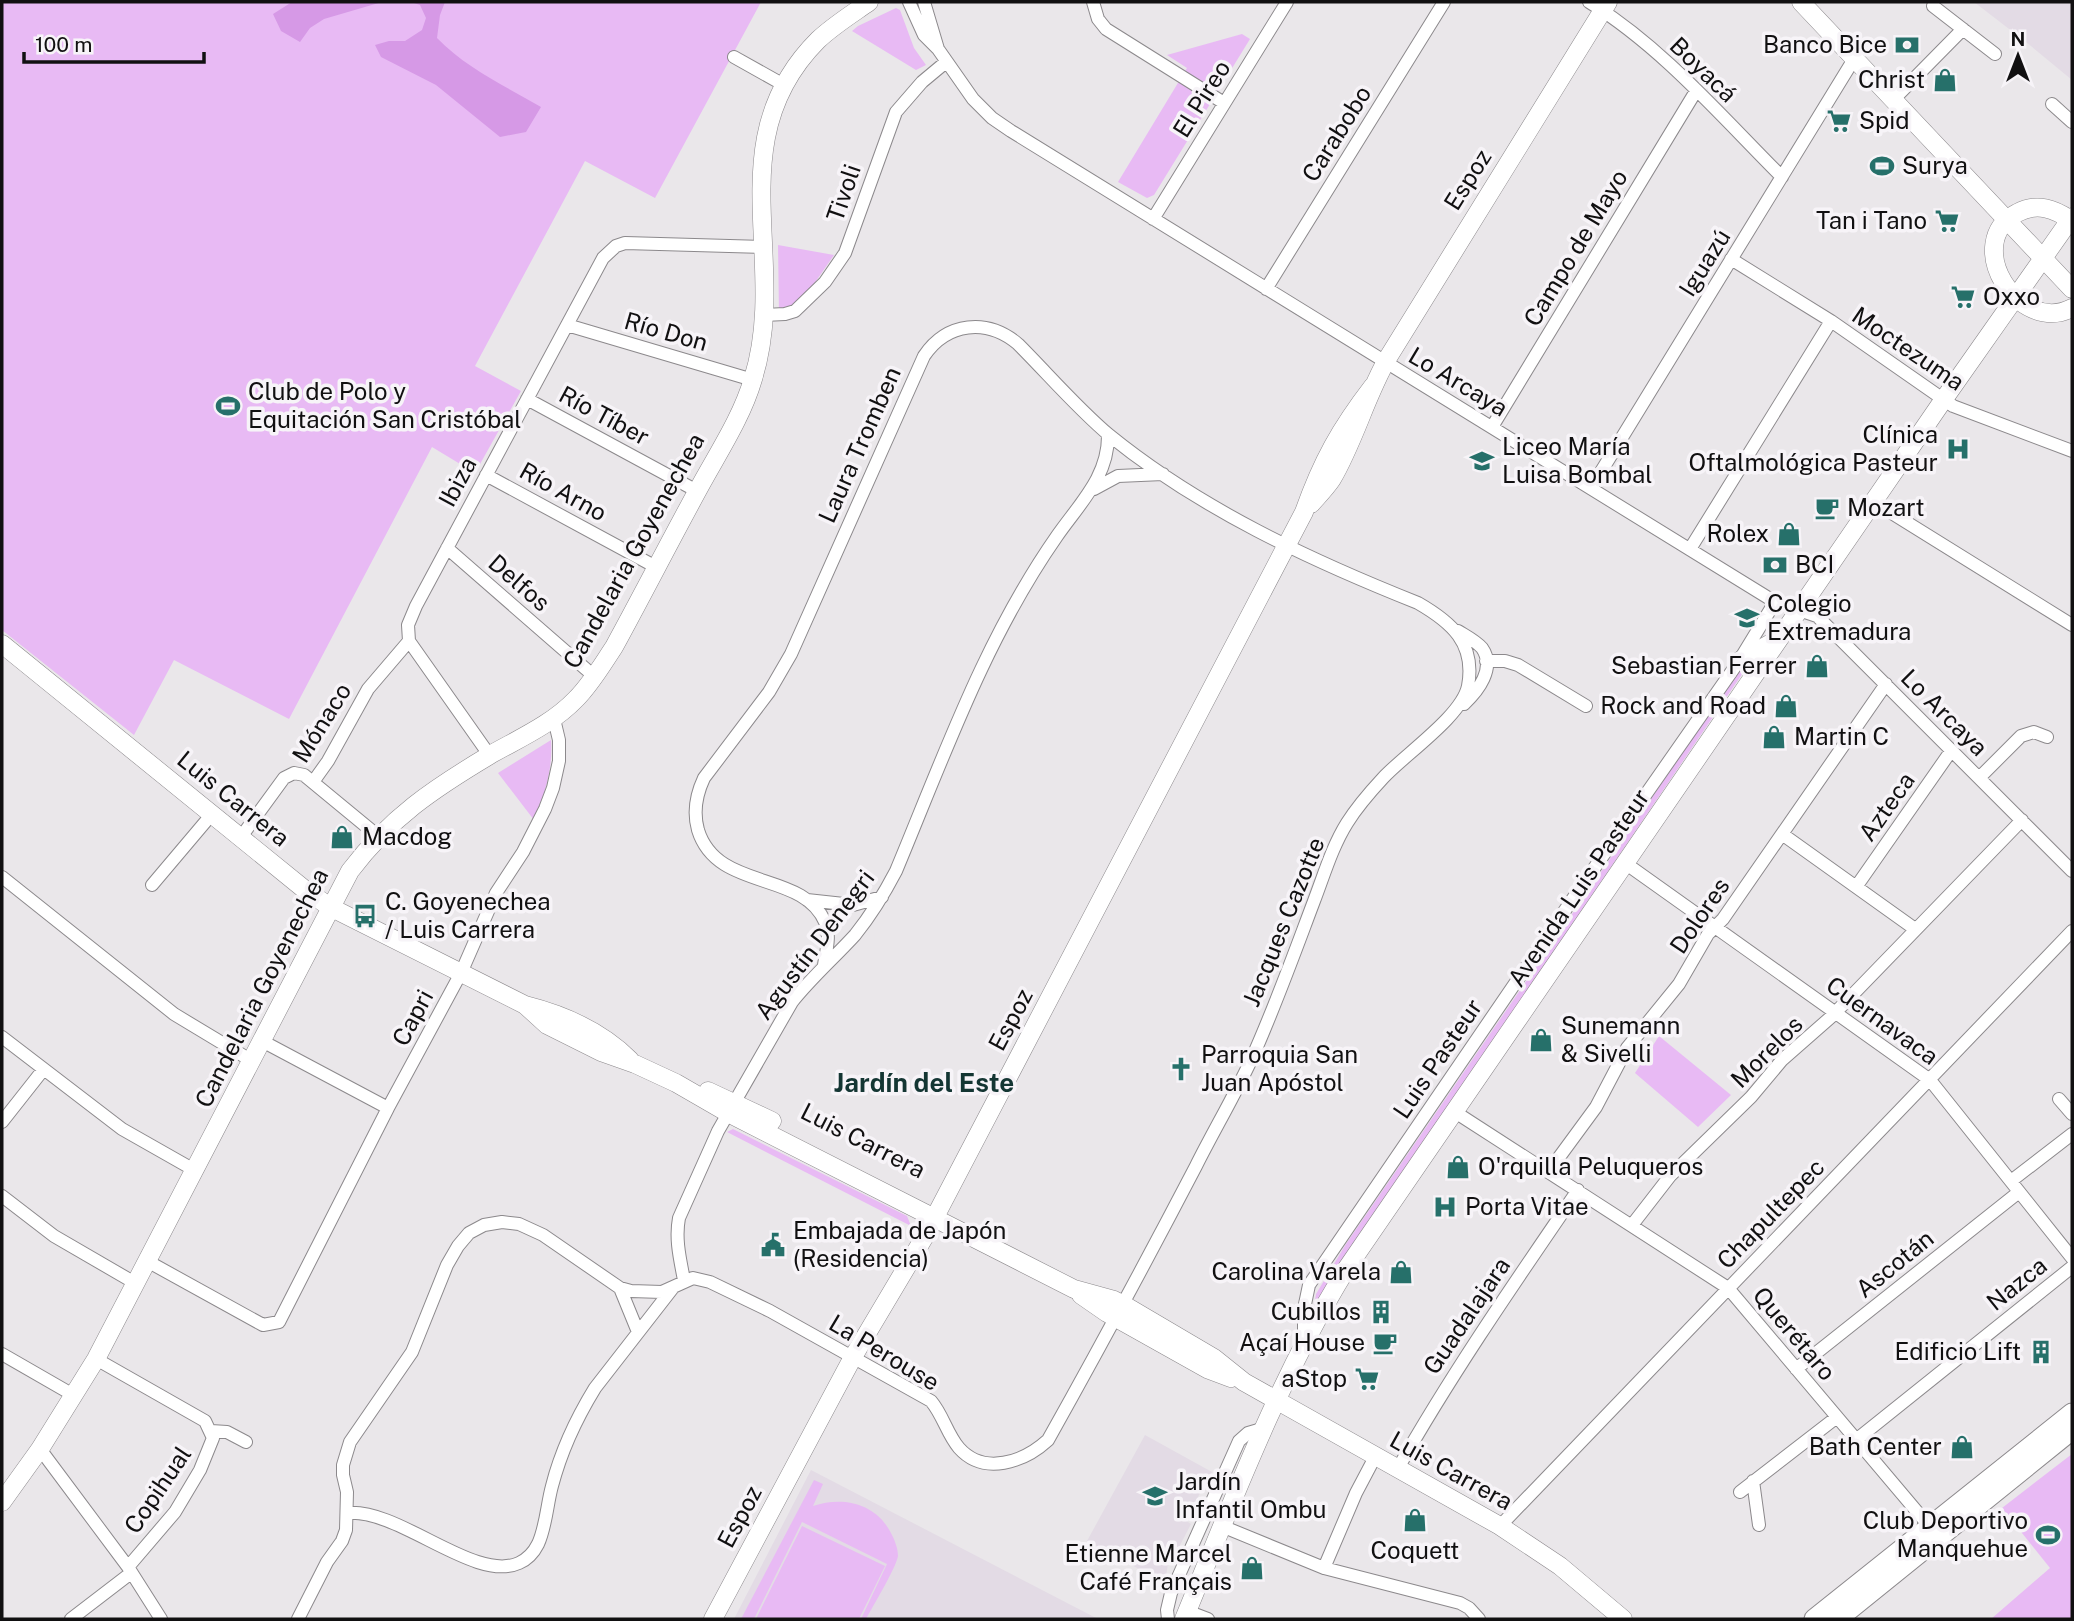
<svg xmlns="http://www.w3.org/2000/svg" width="2074" height="1621" font-family="'Public Sans',sans-serif">
	<style>
		.built { fill: #e3dbe5 }
		.green { fill: #e8baf4 }
		.forest { fill: #d699e6 }
		.lines { fill: none; stroke-linecap: round; stroke-linejoin: round }
		.street-casing { stroke: #8c898c; stroke-width: 14 }
		.secondary-casing { stroke: #8c898c; stroke-width: 19 }
		.primary-casing { stroke: #8c898c; stroke-width: 21 }
		.street { stroke: #fff; stroke-width: 12 }
		.secondary { stroke: #fff; stroke-width: 18 }
		.primary { stroke: #fff; stroke-width: 19 }
		.labels { text-anchor: middle; stroke-width: 7; stroke-linejoin: round; paint-order: stroke }
		.poi-label { font-size: 24px; fill: #111011; stroke: #f7f4f8; text-anchor: start }
		.street-label { font-size: 24px; fill: #111011; stroke: #f7f4f8 }
		.neighbourhood-label { font-size: 26px; font-weight: bold; fill: #143633; stroke: #f7f4f8 }
	</style>
	<rect width="100%" height="100%" fill="#eae7ea"/>
	<path class="built" d="M1974,2h98v78l-46,-38z
		M1145,1435l67,37 -27,48 6,4 -14,27 -7,-1 -5,33 -78,-42z
		M811,1470l287,149h-364z"/>
	<path class="green" d="M2,2h759l-106,196 -70,-37 -110,205 46,25 -46,82 -43,-26 -143,272 -115,-59 -40,75 -132,-105z
		M896,8l4,2 14,38 12,17 -10,5 -64,-39 6,-5z
		M1242,34l8,5 -96,156 -7,3 -29,-16 69,-114 -20,-13z
		M778,245l56,10 -27,39 -28,21z
		M1753,658l-382,562 -57,87 2,-13 30,-50 399,-582z
		M551,740c2,30 -6,53 -17,80l-36,-47z
		M1659,1036l72,59 -33,32 -63,-54z
		M733,1129l174,87 4,10 -184,-94z
		M2072,1454v165h-81l59,-51 -48,-60z
		M814,1480l9,4 -10,22c30,-10 64,-3 79,29 3,6 6,14 6,21 -2,12 -25,50 -32,63h-5l26,-55 -85,-42 -48,97h-13z
		M802,1526l83,40 -26,53h-103z"/>
	<path class="forest" d="M292,2h90l-58,17 -14,9 -10,14 -19,-11 -8,-17z
		M411,2h34l-5,13 -3,23c29,30 68,48 104,69l-15,25 -26,5 -64,-52 -55,-28 -6,-12 14,-4h16l17,-11 4,-12 -6,-13z"/>
	<g class="lines">
		<g class="street-casing">
			<path id="street" d="M909,2l15,33 14,14 35,50 19,19 19,13 764,471 42,14 255,255
				M924,2l14,47
				M1093,2l5,17 8,10 118,74
				M1589,2c73,45 132,114 193,175
				M1933,6l62,48
				M734,57l50,28
				M1893,100l70,-71
				M2052,104l20,18
				M1153,219l134,-217
				M1731,259l100,62 122,85 119,45
				M1266,289l178,-287
				M764,315l21,-1 10,-3 30,-29 20,-29 51,-141 26,-30 24,-20
				M567,325l186,55
				M527,399l170,92
				M1492,427l204,-336
				M486,475l170,92
				M1591,488l263,-429
				M1094,489l24,-13 45,-2
				M1874,502l198,123
				M447,548l148,129
				M1690,549l141,-228
				M1458,631c8,5 18,10 24,17 14,20 -4,43 -18,56
				M1486,661h19l13,4 68,41
				M490,756l-81,-115 -1,-16 8,-19 187,-348 13,-12 9,-3 139,4
				M1979,778l42,-42 13,-4 13,5
				M313,782l15,-21 40,-72 41,-48
				M1782,834l133,95
				M241,837l43,-59 10,-5 10,2 74,61
				M1625,863l305,217 142,178
				M2,877l172,137 78,47
				M152,885l60,-71
				M1856,887l95,-136
				M807,900l46,5 29,-8
				M2,1037l120,92 74,42
				M262,1041l126,67
				M2059,1099l13,15
				M1455,1112l273,176 202,239
				M2,1122l41,-52
				M1549,1171l47,-64 31,-59 52,-64 29,-50 15,-15 163,-235
				M2011,1181l61,-47
				M2,1196l52,40 81,47
				M1632,1225l38,-49 81,-79 31,-37 49,-43 191,-197
				M147,1261l116,64 16,-3 109,-214 73,-135 35,-80 27,-41 22,-43 8,-21 6,-27v-21l-5,-21
				M684,1280c-4,-21 -9,-41 -5,-62l39,-87 74,-129c19,-24 42,-44 63,-67 16,-20 29,-41 41,-64 48,-115 89,-232 161,-335 23,-33 52,-60 51,-102
				M620,1288l18,44
				M1304,1342v-33l5,-24 263,-385 167,-239 36,-59
				M2,1354l73,42
				M96,1359l109,62 8,17 -13,32 -25,42 -47,55
				M1796,1369l223,-177
				M211,1431l16,1 19,10
				M1856,1440l216,-173
				M40,1449l88,118 33,52
				M1397,1470c55,-97 118,-188 181,-280
				M1753,1481l6,44
				M1740,1492l97,-75
				M348,1513c52,-4 127,70 171,50 9,-4 15,-11 19,-19 8,-17 9,-40 14,-58 9,-35 24,-67 43,-98l77,-99
				M1500,1526l572,-595
				M1224,1527l100,41 136,35 9,5 10,11
				M1324,1568l32,-75 19,-36
				M1187,1611l21,8
				M71,1619l60,-46
				M298,1619l29,-57 15,-21 4,-11 1,-38 -4,-17v-10l7,-23 62,-90 35,-87 11,-19 11,-13 15,-8 18,-3 17,2 24,11 77,53 11,3 31,1 31,-14 17,4 60,29 161,90c12,14 16,33 28,47 25,28 65,14 89,-8 51,-91 100,-182 148,-274 18,-36 39,-71 56,-108 23,-51 42,-104 62,-157 10,-26 18,-54 33,-78 10,-16 23,-31 36,-45 21,-23 79,-62 85,-92 8,-43 -17,-64 -50,-83 -108,-43 -218,-94 -309,-168 -32,-27 -61,-61 -91,-91 -31,-26 -71,-22 -94,12l-133,298 -22,38 -65,86c-8,17 -11,34 -6,52 19,62 105,40 127,92 6,13 1,30 -1,43
				M1168,1619l-1,-9 4,-17 68,-152 9,-8 17,-5"/>
		</g>
		<g class="secondary-casing">
			<path id="secondary" d="M1801,2l271,287
				M2072,221c-17,-12 -35,-19 -55,-8 -56,29 1,123 55,95
				M1311,504c7,-8 15,-16 21,-25 23,-39 34,-84 57,-123l219,-354
				M2,644l302,245 26,18 195,98c40,10 76,26 105,55
				M1739,661l39,-22
				M525,1005l22,20 54,27 34,12 41,19 52,30 346,176 40,11 10,5 90,53 30,24 256,144 60,40 63,53
				M708,1091l64,30
				M1081,1295l26,18 100,56 24,9
				M2,1502l38,-53 56,-90 254,-488c41,-54 83,-82 140,-116 30,-17 62,-31 86,-56 15,-15 26,-34 38,-52 29,-53 56,-106 85,-159 19,-35 43,-71 54,-109 37,-118 -36,-238 65,-339 16,-15 34,-26 51,-38
				M713,1619l140,-262 72,-121 379,-724c18,-51 36,-83 69,-126
				M1184,1619c49,-119 95,-241 163,-351l597,-869 128,-182"/>
		</g>
		<g class="primary-casing">
			<path id="primary" d="M1814,1619l258,-206
				M1838,1619l234,-189"/>
		</g>
		<use href="#street" class="street"/>
		<use href="#secondary" class="secondary"/>
		<use href="#primary" class="primary"/>
	</g>
	<defs>
		<g id="bank-bare" transform="scale(1.89)"><path d="M-6-4H6V4H-6ZM0-2.3a2.3 2.3 0 1 0 0 4.6a2.3 2.3 0 1 0 0-4.6Z" fill="#26706a" stroke="#f7f4f8" stroke-width="2.5" paint-order="stroke"/></g>
		<g id="shop-bare" transform="scale(1.89)"><path d="M-5-2.5h2.3a2.7 3.5 0 0 1 5.4 0H5L5.5 6h-11ZM-1.5-2.5h3a1.5 2.3 0 0 0-3 0Z" fill="#26706a" stroke="#f7f4f8" stroke-width="2.5" paint-order="stroke"/></g>
		<g id="supermarket-bare" transform="scale(1.89)"><path d="M-6-5.5h2.5l.6 2H6L4.5 2H-2.5L-4.4-4H-6ZM-1.5 3.2a1.3 1.3 0 1 0 .1 0ZM3 3.2a1.3 1.3 0 1 0 .1 0Z" fill="#26706a" stroke="#f7f4f8" stroke-width="2.5" paint-order="stroke"/></g>
		<g id="stadium-bare" transform="scale(1.89)"><path d="M0-5a6.5 5 0 1 0 0 10a6.5 5 0 1 0 0-10ZM-3.5-1.8h7v3.6h-7Z" fill="#26706a" stroke="#f7f4f8" stroke-width="2.5" paint-order="stroke"/></g>
		<g id="hospital-bare" transform="scale(1.89)"><path d="M-5-5h3v3.5h4V-5h3V5h-3V1.5h-4V5h-3Z" fill="#26706a" stroke="#f7f4f8" stroke-width="2.5" paint-order="stroke"/></g>
		<g id="school-bare" transform="scale(1.89)"><path d="M0-5L7-2L0 1L-7-2ZM-4 1L0 2.5L4 1V4Q0 6-4 4Z" fill="#26706a" stroke="#f7f4f8" stroke-width="2.5" paint-order="stroke"/></g>
		<g id="cafe-bare" transform="scale(1.89)"><path d="M-5.5-4.5H6V0H3Q3 3.5 0 3.5H-2.5Q-5.5 3.5-5.5 0ZM3-3.2v2h1.7v-2ZM-6 4.5H4V6H-6Z" fill="#26706a" stroke="#f7f4f8" stroke-width="2.5" paint-order="stroke"/></g>
		<g id="bus-bare" transform="scale(1.89)"><path d="M-5-6H5V4H4V6H2V4H-2V6H-4V4H-5ZM-3.5-4V0h7V-4ZM-3.5 1.2v1.5H-2V1.2ZM2 1.2v1.5H3.5V1.2Z" fill="#26706a" stroke="#f7f4f8" stroke-width="2.5" paint-order="stroke"/></g>
		<g id="church-bare" transform="scale(1.89)"><path d="M-1.2-6h2.4v3.5h3.3v2.4h-3.3V6h-2.4V-.1h-3.3v-2.4h3.3Z" fill="#26706a" stroke="#f7f4f8" stroke-width="2.5" paint-order="stroke"/></g>
		<g id="civic-bare" transform="scale(1.89)"><path d="M-.6-6.5H3V-4.5H.6V-3L4-1V1h2V6H-6V1h2V-1L-.6-3ZM-1.2 2.5V6h2.4V2.5Z" fill="#26706a" stroke="#f7f4f8" stroke-width="2.5" paint-order="stroke"/></g>
		<g id="building-bare" transform="scale(1.89)"><path d="M-4-6H4V6H1V3H-1V6H-4ZM-2.5-4.3h1.7v1.8h-1.7ZM.8-4.3h1.7v1.8H.8ZM-2.5-1h1.7V.8h-1.7ZM.8-1h1.7V.8H.8Z" fill="#26706a" stroke="#f7f4f8" stroke-width="2.5" paint-order="stroke"/></g>
	</defs>
	<g fill-rule="evenodd">
		<use href="#bank-bare" x="1907" y="45"/>
		<use href="#shop-bare" x="1945" y="80"/>
		<use href="#supermarket-bare" x="1839" y="121"/>
		<use href="#stadium-bare" x="1882" y="166"/>
		<use href="#supermarket-bare" x="1947" y="221"/>
		<use href="#supermarket-bare" x="1963" y="297"/>
		<use href="#stadium-bare" x="228" y="406"/>
		<use href="#hospital-bare" x="1958" y="449"/>
		<use href="#school-bare" x="1482" y="461"/>
		<use href="#cafe-bare" x="1827" y="508"/>
		<use href="#shop-bare" x="1789" y="534"/>
		<use href="#bank-bare" x="1775" y="565"/>
		<use href="#school-bare" x="1747" y="618"/>
		<use href="#shop-bare" x="1817" y="666"/>
		<use href="#shop-bare" x="1786" y="706"/>
		<use href="#shop-bare" x="1774" y="737"/>
		<use href="#shop-bare" x="342" y="837"/>
		<use href="#bus-bare" x="365" y="916"/>
		<use href="#shop-bare" x="1541" y="1040"/>
		<use href="#church-bare" x="1181" y="1069"/>
		<use href="#shop-bare" x="1458" y="1167"/>
		<use href="#hospital-bare" x="1445" y="1207"/>
		<use href="#civic-bare" x="773" y="1245"/>
		<use href="#shop-bare" x="1401" y="1272"/>
		<use href="#building-bare" x="1381" y="1312"/>
		<use href="#cafe-bare" x="1385" y="1343"/>
		<use href="#building-bare" x="2041" y="1352"/>
		<use href="#supermarket-bare" x="1367" y="1379"/>
		<use href="#shop-bare" x="1962" y="1447"/>
		<use href="#school-bare" x="1155" y="1496"/>
		<use href="#shop-bare" x="1415" y="1520"/>
		<use href="#stadium-bare" x="2048" y="1535"/>
		<use href="#shop-bare" x="1252" y="1568"/>
	</g>
	<g class="labels">
		<g class="poi-label">
			<text x="1887" y="53" text-anchor="end">Banco Bice</text>
			<text x="1925" y="88" text-anchor="end">Christ</text>
			<text x="1859" y="129">Spid</text>
			<text x="1902" y="174">Surya</text>
			<text x="1927" y="229" text-anchor="end">Tan i Tano</text>
			<text x="1983" y="305">Oxxo</text>
			<text x="248" y="400">Club de Polo y<tspan x="248" dy="28">Equitación San Cristóbal</tspan></text>
			<text x="1938" y="443" text-anchor="end">Clínica<tspan x="1938" dy="28">Oftalmológica Pasteur</tspan></text>
			<text x="1502" y="455">Liceo María<tspan x="1502" dy="28">Luisa Bombal</tspan></text>
			<text x="1847" y="516">Mozart</text>
			<text x="1769" y="542" text-anchor="end">Rolex</text>
			<text x="1795" y="573">BCI</text>
			<text x="1767" y="612">Colegio<tspan x="1767" dy="28">Extremadura</tspan></text>
			<text x="1797" y="674" text-anchor="end">Sebastian Ferrer</text>
			<text x="1766" y="714" text-anchor="end">Rock and Road</text>
			<text x="1794" y="745">Martin C</text>
			<text x="362" y="845">Macdog</text>
			<text x="385" y="910">C. Goyenechea<tspan x="385" dy="28">/ Luis Carrera</tspan></text>
			<text x="1561" y="1034">Sunemann<tspan x="1561" dy="28">&amp; Sivelli</tspan></text>
			<text x="1201" y="1063">Parroquia San<tspan x="1201" dy="28">Juan Apóstol</tspan></text>
			<text x="1478" y="1175">O'rquilla Peluqueros</text>
			<text x="1465" y="1215">Porta Vitae</text>
			<text x="793" y="1239">Embajada de Japón<tspan x="793" dy="28">(Residencia)</tspan></text>
			<text x="1381" y="1280" text-anchor="end">Carolina Varela</text>
			<text x="1361" y="1320" text-anchor="end">Cubillos</text>
			<text x="1365" y="1351" text-anchor="end">Açaí House</text>
			<text x="2021" y="1360" text-anchor="end">Edificio Lift</text>
			<text x="1347" y="1387" text-anchor="end">aStop</text>
			<text x="1942" y="1455" text-anchor="end">Bath Center</text>
			<text x="1175" y="1490">Jardín<tspan x="1175" dy="28">Infantil Ombu</tspan></text>
			<text x="2028" y="1529" text-anchor="end">Club Deportivo<tspan x="2028" dy="28">Manquehue</tspan></text>
			<text x="1415" y="1559" text-anchor="middle">Coquett</text>
			<text x="1232" y="1562" text-anchor="end">Etienne Marcel<tspan x="1232" dy="28">Café Français</tspan></text>
		</g>
		<g class="street-label">
			<text transform="translate(1703 70) rotate(44)" y="8">Boyacá</text>
			<text transform="translate(1202 99) rotate(-58)" y="8">El Pireo</text>
			<text transform="translate(1337 134) rotate(-58)" y="8">Carabobo</text>
			<text transform="translate(1468 180) rotate(-58)" y="8">Espoz</text>
			<text transform="translate(844 193) rotate(-71)" y="8">Tivoli</text>
			<text transform="translate(1576 248) rotate(-59)" y="8">Campo de Mayo</text>
			<text transform="translate(1705 263) rotate(-58)" y="8">Iguazú</text>
			<text transform="translate(666 332) rotate(16)" y="8">Río Don</text>
			<text transform="translate(1908 349) rotate(34)" y="8">Moctezuma</text>
			<text transform="translate(1458 382) rotate(31)" y="8">Lo Arcaya</text>
			<text transform="translate(604 416) rotate(28)" y="8">Río Tíber</text>
			<text transform="translate(860 445) rotate(-66)" y="8">Laura Tromben</text>
			<text transform="translate(458 482) rotate(-62)" y="8">Ibiza</text>
			<text transform="translate(563 492) rotate(29)" y="8">Río Arno</text>
			<text transform="translate(634 551) rotate(-61)" y="8">Candelaria Goyenechea</text>
			<text transform="translate(519 583) rotate(41)" y="8">Delfos</text>
			<text transform="translate(1944 713) rotate(45)" y="8">Lo Arcaya</text>
			<text transform="translate(322 723) rotate(-58)" y="8">Mónaco</text>
			<text transform="translate(233 799) rotate(39)" y="8">Luis Carrera</text>
			<text transform="translate(1887 807) rotate(-55)" y="8">Azteca</text>
			<text transform="translate(1579 888) rotate(-56)" y="8">Avenida Luis Pasteur</text>
			<text transform="translate(1700 916) rotate(-56)" y="8">Dolores</text>
			<text transform="translate(1284 922) rotate(-68)" y="8">Jacques Cazotte</text>
			<text transform="translate(815 945) rotate(-53)" y="8">Agustín Denegri</text>
			<text transform="translate(262 988) rotate(-63)" y="8">Candelaria Goyenechea</text>
			<text transform="translate(413 1018) rotate(-62)" y="8">Capri</text>
			<text transform="translate(1011 1020) rotate(-62)" y="8">Espoz</text>
			<text transform="translate(1882 1021) rotate(36)" y="8">Cuernavaca</text>
			<text transform="translate(1767 1052) rotate(-45)" y="8">Morelos</text>
			<text transform="translate(1438 1059) rotate(-56)" y="8">Luis Pasteur</text>
			<text transform="translate(863 1141) rotate(27)" y="8">Luis Carrera</text>
			<text transform="translate(1771 1214) rotate(-46)" y="8">Chapultepec</text>
			<text transform="translate(1895 1264) rotate(-39)" y="8">Ascotán</text>
			<text transform="translate(2017 1284) rotate(-39)" y="8">Nazca</text>
			<text transform="translate(1467 1316) rotate(-56)" y="8">Guadalajara</text>
			<text transform="translate(1794 1334) rotate(50)" y="8">Querétaro</text>
			<text transform="translate(884 1353) rotate(31)" y="8">La Perouse</text>
			<text transform="translate(1451 1471) rotate(29)" y="8">Luis Carrera</text>
			<text transform="translate(158 1490) rotate(-56)" y="8">Copihual</text>
			<text transform="translate(740 1517) rotate(-62)" y="8">Espoz</text>
		</g>
		<g class="neighbourhood-label">
			<text x="924" y="1092">Jardín del Este</text>
		</g>
	</g>
	<rect width="2074" height="1621" fill="none" stroke="#111011" stroke-width="7"/>
	<g transform="translate(2018 56)" stroke="#f7f4f8" stroke-width="5" paint-order="stroke">
	<path d="M0-5L12 26L0 18L-12 26Z" fill="#111011"/>
	<text y="-10" font-size="19" font-weight="bold" text-anchor="middle" fill="#111011">N</text>
	</g>
	<path d="M24 52v10h180v-10" fill="none" stroke="#111011" stroke-width="3.5"/>
	<text x="35" y="52" font-size="21" fill="#111011" stroke="#f7f4f8" stroke-width="5" paint-order="stroke">100 m</text>
</svg>
